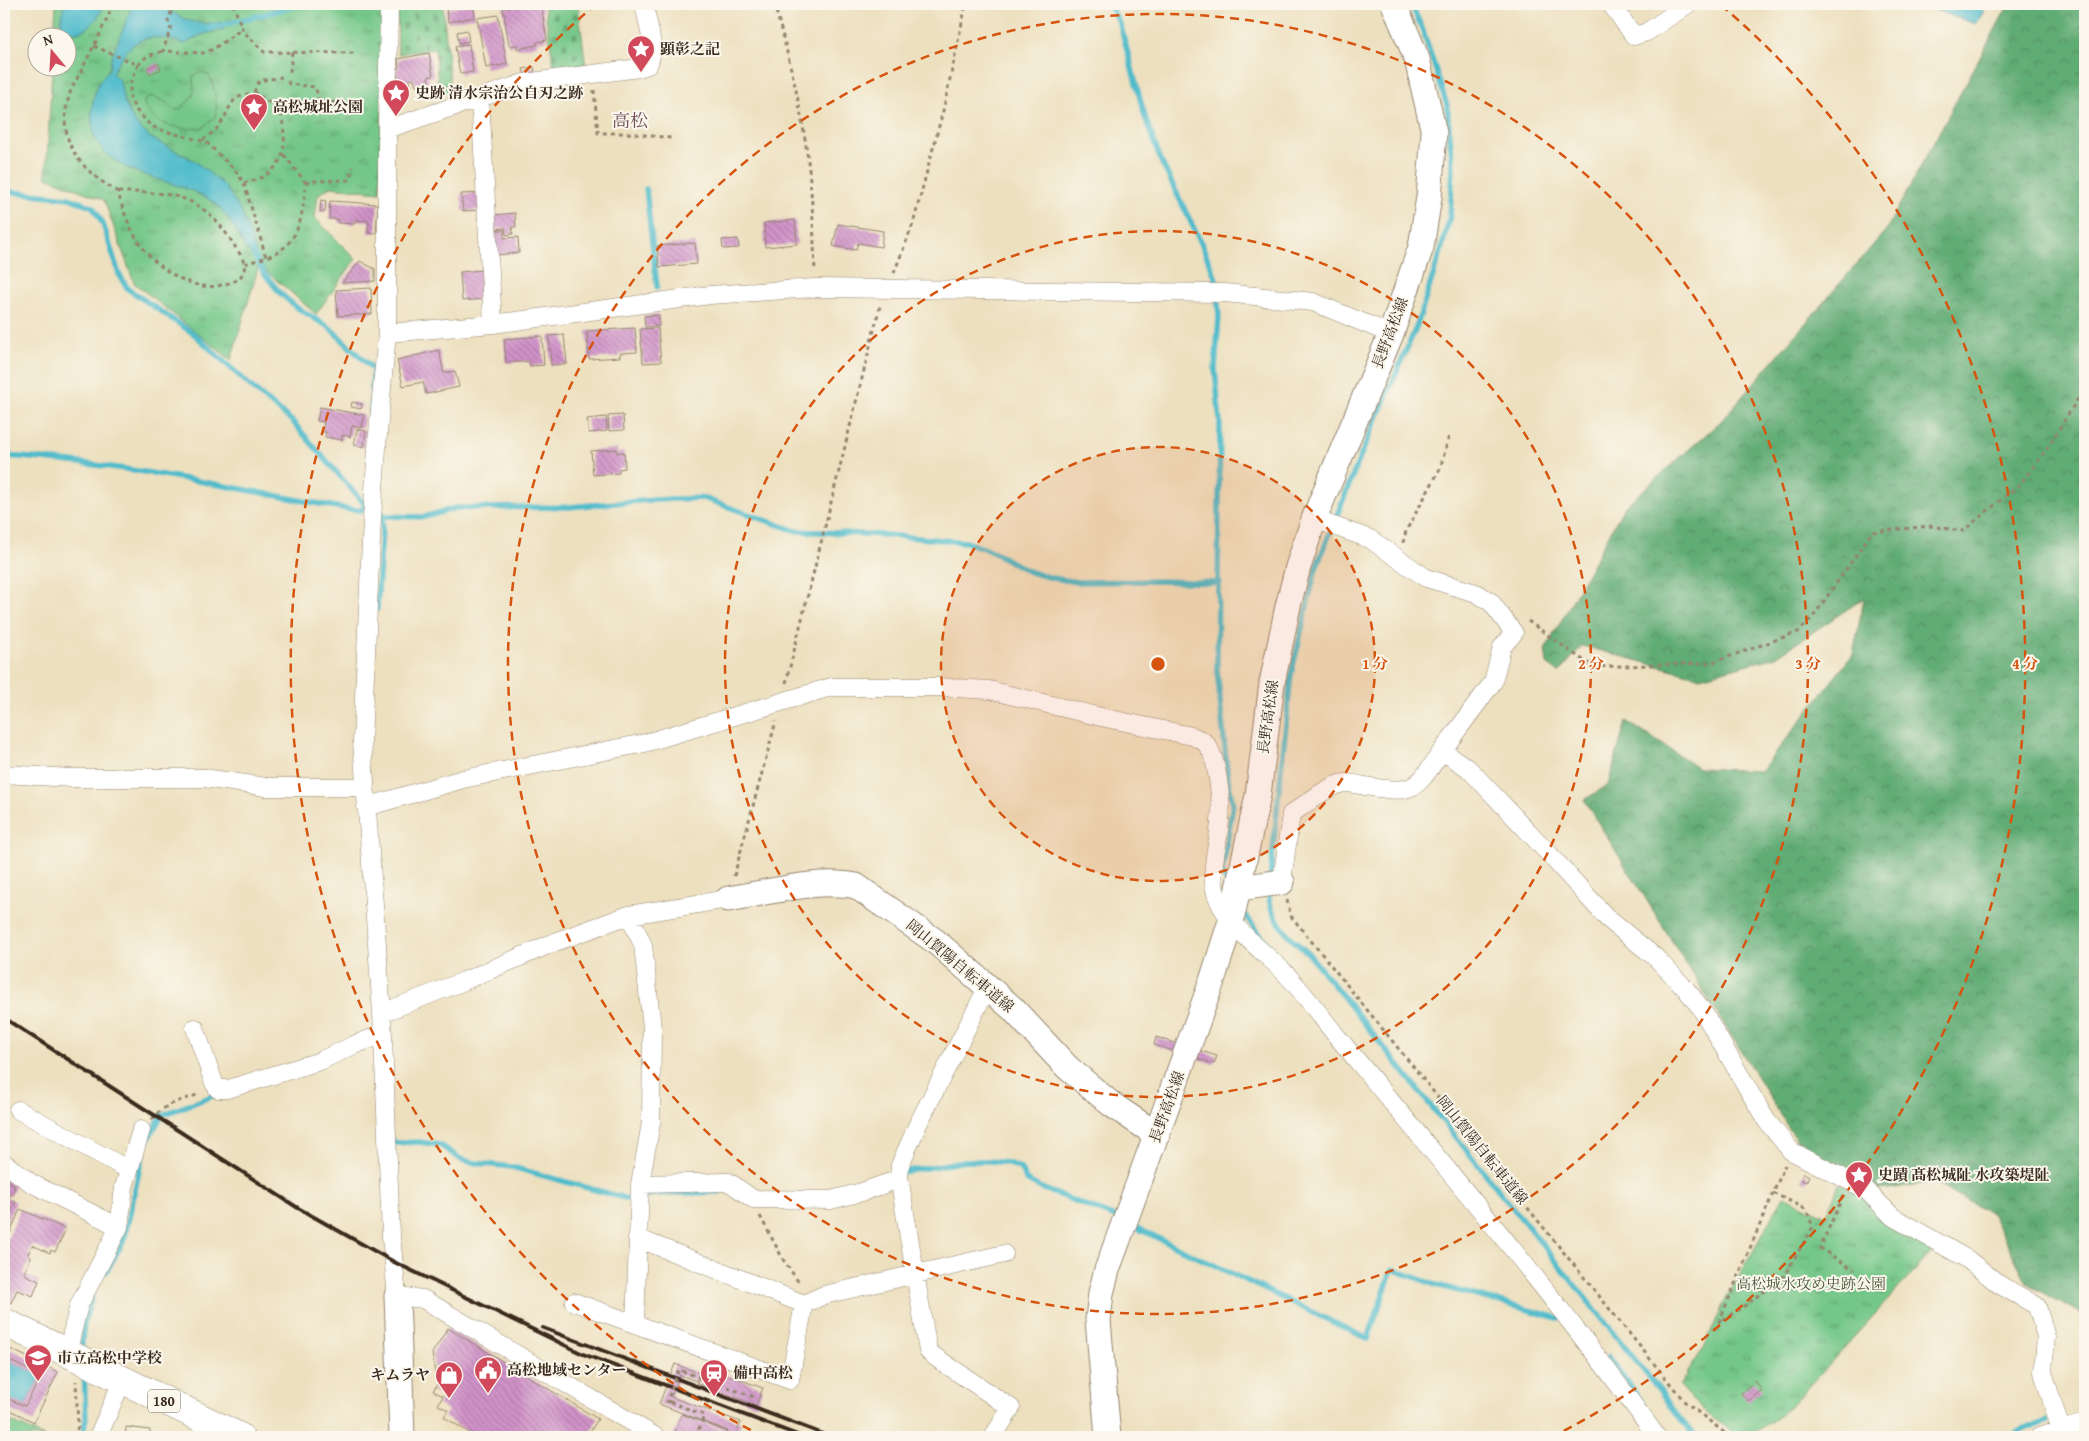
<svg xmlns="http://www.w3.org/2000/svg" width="2089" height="1441" font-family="'Gentium Book Plus','Noto Serif JP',serif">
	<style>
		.forest { fill: url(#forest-crowns); stroke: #4e6b4a }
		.cemetery { fill: url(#cemetery-stones); stroke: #587854 }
		.park { fill: url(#park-tufts); stroke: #587854 }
		.garden { fill: #75c789; stroke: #587854 }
		.water { fill: #50bbcb; stroke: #467274 }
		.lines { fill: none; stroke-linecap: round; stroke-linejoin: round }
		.stream { stroke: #50bbcb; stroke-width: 5.5 }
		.building { fill: url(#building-back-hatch) }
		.street-casing { stroke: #94856e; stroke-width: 19 }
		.secondary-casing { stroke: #94856e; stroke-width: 27 }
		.highway-casing { stroke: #94856e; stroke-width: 29 }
		.path { stroke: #94856e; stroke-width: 3; stroke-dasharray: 4 4; stroke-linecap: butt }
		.street { stroke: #fff; stroke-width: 18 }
		.secondary { stroke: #fff; stroke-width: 25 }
		.highway { stroke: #fff; stroke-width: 28 }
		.rail { stroke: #3b2a1e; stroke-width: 4 }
		.path-bridge { stroke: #94856e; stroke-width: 3; stroke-dasharray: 4 4; stroke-linecap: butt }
		.ring { fill: none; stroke: #d7540e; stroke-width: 2.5; stroke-dasharray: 9 6 }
		.labels { text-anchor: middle; stroke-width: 4; stroke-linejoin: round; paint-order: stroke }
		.shield { fill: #fbf7ec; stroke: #75685c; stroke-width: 1 }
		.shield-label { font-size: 14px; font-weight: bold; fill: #3b2a1e }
		.poi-label { font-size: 15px; font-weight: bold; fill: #3b2a1e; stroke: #fbf7ec; text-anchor: start }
		.street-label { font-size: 15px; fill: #3b2a1e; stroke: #fbf7ec }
		.park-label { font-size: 15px; fill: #4c593e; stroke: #fbf7ec }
		.quarter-label { font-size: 18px; fill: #704f5a; stroke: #fbf7ec }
		.centre { fill: #d7540e; stroke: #fbf7ec; stroke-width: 2.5 }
		.ring-label { font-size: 15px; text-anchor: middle; font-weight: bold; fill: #d7540e; stroke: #fbf7ec; stroke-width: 4; stroke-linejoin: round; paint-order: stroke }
	</style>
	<defs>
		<pattern id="forest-crowns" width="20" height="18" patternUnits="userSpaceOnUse" patternTransform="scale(1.25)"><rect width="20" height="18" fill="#60ac75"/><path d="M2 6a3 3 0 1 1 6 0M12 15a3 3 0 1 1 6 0" fill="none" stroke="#508c5f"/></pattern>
		<pattern id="cemetery-stones" width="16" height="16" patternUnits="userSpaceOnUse" patternTransform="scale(1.25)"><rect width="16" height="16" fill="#75c789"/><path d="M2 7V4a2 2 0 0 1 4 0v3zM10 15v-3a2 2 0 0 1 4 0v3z" fill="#61a26f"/></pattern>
		<pattern id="park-tufts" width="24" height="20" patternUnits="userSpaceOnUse" patternTransform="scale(1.25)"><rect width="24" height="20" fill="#75c789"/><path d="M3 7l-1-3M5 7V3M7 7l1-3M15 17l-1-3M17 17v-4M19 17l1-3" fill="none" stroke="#61a26f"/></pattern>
		<pattern id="building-back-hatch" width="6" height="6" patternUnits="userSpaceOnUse" patternTransform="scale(1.25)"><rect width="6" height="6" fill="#d193ca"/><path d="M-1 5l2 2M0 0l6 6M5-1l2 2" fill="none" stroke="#ab78a3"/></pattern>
	</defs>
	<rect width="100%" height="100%" fill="#fbf7ec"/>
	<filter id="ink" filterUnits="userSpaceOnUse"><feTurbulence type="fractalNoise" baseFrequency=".02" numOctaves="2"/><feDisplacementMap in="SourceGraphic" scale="10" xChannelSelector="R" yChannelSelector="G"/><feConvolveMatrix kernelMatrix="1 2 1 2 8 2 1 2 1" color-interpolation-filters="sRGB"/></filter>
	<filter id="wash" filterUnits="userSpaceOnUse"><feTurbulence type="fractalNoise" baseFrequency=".0096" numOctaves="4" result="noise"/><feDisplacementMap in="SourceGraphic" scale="20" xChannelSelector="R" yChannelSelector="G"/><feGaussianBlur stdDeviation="1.12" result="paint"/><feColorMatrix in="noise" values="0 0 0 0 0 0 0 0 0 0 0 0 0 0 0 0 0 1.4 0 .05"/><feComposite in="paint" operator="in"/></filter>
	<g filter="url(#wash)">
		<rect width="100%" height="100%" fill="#ede0bf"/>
		<path class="forest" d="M2009,4h76v1312l-57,-32 -37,-71 -58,-31 -52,8 -79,-41 -218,-349 24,-15 18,-64 73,47 62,3 92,-117 11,-56 -88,59 -76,20 -118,-31 -23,27 -12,-9 -2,-14 79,-143 97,-86 165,-191z"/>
		<path class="cemetery" d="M397,4h59l-13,2 8,87 -12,2 -4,-46 -37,5z
			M544,4h34l8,64 -31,5z"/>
		<path class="park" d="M56,4h227l2,6 25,-6h75l-5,188 -50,-5 -12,8 -3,23 41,41 -40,55 -57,-49 -28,95 -97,-77 -30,-83 -58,-23 6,-109h16v-30l-14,-1z
			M1839,1184l20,6 28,31 46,30 -149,162 -36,23 -10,1 -37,-28 -22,-23 26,-40 18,-41 61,-109 42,20z
			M4,1418l40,19h-40z"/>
		<path class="garden" d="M200,72l9,3c6,14 9,26 6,42l-13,11c-20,2 -52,-2 -58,-25l2,-4 6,-3 12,5 10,9 6,-1c6,-5 15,-12 14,-21 0,-5 -2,-6 -1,-12z"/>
		<path class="water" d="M64,4h40c-6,18 -21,34 -41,26 -5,-11 0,-16 1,-26z
			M132,4h32c17,17 34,22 58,18l2,7 -23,6 -16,9c-39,-13 -53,-7 -73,29l8,8 4,20 7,15 9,12 11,10 44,23 30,25 17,27 14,39 -6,1 -3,-2c-10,-17 -20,-40 -37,-51 -42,-27 -125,-22 -118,-91 1,-10 4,-25 11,-32 1,-3 3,-3 5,-6 3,-4 2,-10 4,-14 6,-18 15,-35 20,-53z
			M1916,4h66l1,9 -7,11z
			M4,1358l37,18 -16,30 -21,-9z"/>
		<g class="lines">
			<path class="stream" d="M1109,4l11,20 25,93 16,44 41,84 14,34 3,38 -4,52 5,53 -3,247 11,111 5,24 -11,69 4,8
				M223,25l80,-21
				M646,189l11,98
				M4,191l65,7 24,9 10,17 16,50 9,15 66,45 64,59 34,28 74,85 21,10 37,1 32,-9 112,-1 84,-7 51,-2 93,33 89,4 81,7 23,8 41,22 22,6 26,4 82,-1 59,2
				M253,253l10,19 17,21 16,14 34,21 43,41 -2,49
				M4,456c115,7 230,32 343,53l14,1 5,-4v-4
				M377,609l6,-95
				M1270,879l21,-204 25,-107 45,-113 56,-130 24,-74 9,-36 3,-46 -6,-64 -25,-77 -11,-24
				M1269,890c-3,24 22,50 39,63l353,439 11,17 23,28
				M1245,915l28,36
				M393,1140l1,3 25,-1 21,3 22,15 14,3 36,4 116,32 25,-5 66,-2
				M145,1144l17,-29 53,-20
				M902,1172l64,-11h23l19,2 12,5 6,12 13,7 76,30
				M1137,1228l231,111 24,-70 41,15 125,34 5,-1
				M124,1240l19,-87
				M106,1272l18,-32 -8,-4
				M82,1352c-1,-19 3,-37 10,-54
				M1608,1357l60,80
				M82,1437l4,-19 -2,-47
				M2012,1437l3,-3 32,-13"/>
		</g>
		<g id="blocks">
			<path class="building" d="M473,4l2,13 -27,5 -2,-13z
				M511,4h30l6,36 -10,2v3l-20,4v-4l-8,1 -6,-38 9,-1z
				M498,15l9,49 -21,4 -9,-50z
				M467,30l2,11 -10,2 -2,-11z
				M469,44l4,28 -13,2 -5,-27z
				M429,53l4,23 -5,1 1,6 -13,3 -2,-7 -5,1 1,5 -11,2 -3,-19h3l-1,-9z
				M158,63l3,6 -11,5 -3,-6z
				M534,67l1,7 -10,2 -2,-7z
				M479,193l1,17 -17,1 -2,-17z
				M321,200l5,1 -1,11h-5z
				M330,201l48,3 -2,29h-8l1,-12 -14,-1v4l-17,-1v-4h-9z
				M515,213l1,14h-4l1,7 -7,1 -1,-7 -10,1 -1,-14z
				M795,220l2,24 -32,3 -1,-24z
				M838,224l45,7 -2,16 -23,-4 -2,7 -23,-4z
				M494,230h10v8l14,-1 1,16 -23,2z
				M738,239l1,9 -16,1 -1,-9z
				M695,243l2,21 -38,3 -2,-21z
				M360,261l15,8v12l-33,2z
				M482,270l2,29 -22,2 -2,-29z
				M371,288l1,26 -34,2 -2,-26z
				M659,315v11l-14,1 -1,-11z
				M635,328l2,24 -17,1v4l-31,2 -2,-28z
				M658,328l3,34 -18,1 -3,-34z
				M564,335l3,29 -16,1 -2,-29z
				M542,336l2,29 -14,1 -1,-5 -23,2 -2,-24z
				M439,350l5,23 11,-2 4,16 -33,7 -3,-12 -20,4 -6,-26z
				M352,402l10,2 -1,5 -10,-2z
				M320,407l44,8 -2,13 -10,-2 -2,11 -8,-2v5l-17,-3 1,-5h-4l2,-10 -7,-1z
				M623,415l1,15 -15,1 -1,-15z
				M606,417l1,14 -18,2 -2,-14z
				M357,429l9,2 -2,16 -10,-2z
				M617,449v4l7,-1 1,16 -6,1v4l-26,2 -2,-24z
				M1156,1037l61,19 -3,8 -60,-19z
				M1804,1173l5,3 -3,6 -5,-2z
				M4,1178l11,8 -4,10 -7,-3z
				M4,1196l12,6 -12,24z
				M20,1209l46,20 -11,23 -4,-2 -1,3 -18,-8 -4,9 3,3 -7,17 15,7 -6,15 -16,-6 -6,13 -7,-4v-51z
				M448,1328l150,91 -11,18h-115l1,-2 -29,-18 4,-7 -10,-5 5,-9 -10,-5 9,-14 -7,-4 -3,-20z
				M4,1346l54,26 -24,50 -30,-15v-10l21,9 16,-30 -37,-18z
				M675,1364l24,9 -3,8 -16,-6 -9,22 70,25 -6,15h-10l3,-6 -69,-27z
				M703,1366l60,22 -7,17 -59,-22z
				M1755,1381l7,9 -14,11 -7,-8z
				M682,1414l45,18 -2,5h-52z
				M126,1427l24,3v7h-25z"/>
		</g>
	</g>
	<g filter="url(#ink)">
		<use href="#blocks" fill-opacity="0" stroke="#94856e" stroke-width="1"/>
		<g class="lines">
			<g class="street-casing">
				<path id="street" d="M389,4l-2,125v204l-8,87 -7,98 -10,224 20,271 9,223 6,60 26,3 233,138
					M1611,4l23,32 13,-4 41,-28
					M480,98l13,226
					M387,129l137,-46 115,-15 9,-3c9,-17 -1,-43 -4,-61
					M387,333l106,-9 217,-29 104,-7 411,5 88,9 78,32
					M1314,519l56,20 56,39 50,15 15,9 23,31 -12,14 -9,35 -51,69
					M4,774l67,4h133l62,9h99
					M366,807l97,-28 182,-36 186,-56h107l51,3 112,27 91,19c4,2 9,3 12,6 14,11 18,62 16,79 -2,30 -15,58 2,86 15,26 42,45 63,66 18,19 34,41 50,61 109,131 222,265 322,403
					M1282,882l9,-68c14,-9 38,-30 54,-31 8,0 18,3 26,4 47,8 46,-1 71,-36l26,17 71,75 69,76 47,38 30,31 16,20 65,112 25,31 74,38 28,28 74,42 33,26 37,21 9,31 -3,35 18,58 -22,7
					M629,915l14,30 9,83 -1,95 -11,61 -5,140
					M988,986l-70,138 -18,41 -1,12 29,174 7,6 76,51 -18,29
					M382,1013l82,-32 91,-39 74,-27 99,-16
					M195,1028l19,55 4,6h10l92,-28 34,-16 29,-11
					M18,1110l111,60
					M4,1163l27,20 88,44 -40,78 -12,48
					M640,1184l89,-2 24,17 78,1 31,-8 37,-13
					M119,1227l5,-40 17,-57
					M574,1302l216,78 14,-76 -167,-66
					M804,1304l20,-9 180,-41
					M2061,1430l24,-7
					M98,1437l24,-56"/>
			</g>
			<g class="secondary-casing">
				<path id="secondary" d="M1239,888l43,-6
					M728,899c38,-6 91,-21 128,-13l79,55 77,67 56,60 43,36 46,31
					M397,1296l5,141
					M1108,1437l-10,-117 3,-27 6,-23 104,-286 20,-63 27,-126 14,-112 16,-77 10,-39 16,-48 77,-185 30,-87 8,-50 5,-64 -17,-74 -23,-55"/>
			</g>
			<g class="highway-casing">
				<path id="highway" d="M4,1322l236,115"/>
			</g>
			<path class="path" d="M113,4c-9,22 -20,44 -31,65 -4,9 -11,18 -13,28 -14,45 13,74 49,95
				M174,4l-6,17 3,6 -8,24 40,2 10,-4 29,-20
				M233,4l10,27 21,21 92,1
				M774,4c16,56 31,118 36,176 3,31 4,62 5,92
				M94,46l44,19 9,-9 16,-5
				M138,65l-8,19v14l5,11 16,17 13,5 42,11 29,28 9,13 22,74
				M290,72l2,-20
				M288,81l1,3 26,3 5,15 35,1
				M594,90l4,43h29l44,5
				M254,92l5,-11 23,-4
				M203,140c6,-5 14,-10 18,-17 13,-20 6,-24 33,-31l27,18
				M284,155l22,28
				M244,183c7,-2 17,-4 22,-8 25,-17 18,-40 15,-65l10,-8h29
				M118,192c57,0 84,2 116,53 5,8 14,18 9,28 -4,8 -13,10 -22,12 -26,8 -63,-16 -78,-37 -12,-16 -20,-36 -25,-56z
				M245,264c10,-4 23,-6 33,-12 24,-15 25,-44 28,-69l8,-2 35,-1 4,-13
				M894,273l19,-49 31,-117 22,-103
				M1403,543l3,-12 34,-62 9,-33
				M1528,621l65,46 118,-4 87,-31 15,-15 59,-85 59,-6 32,5 56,-46 26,-33 40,-65
				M786,683l94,-377
				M734,876l42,-155
				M1287,900l4,16 394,486 45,35
				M152,1120c10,-16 31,-20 48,-26
				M1773,1193l29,14 5,4 6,16 -29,49 -41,31 -24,15 66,-157
				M1843,1196l-23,52 34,22
				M760,1216l24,45 16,23
				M682,1371l72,26
				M670,1402l34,13 -8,22
				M73,1437l5,-10 -2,-46"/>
			<use href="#street" class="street"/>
			<use href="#secondary" class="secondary"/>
			<use href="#highway" class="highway"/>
			<path class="rail" d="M4,1018l294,190 96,54 189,92 220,83
				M543,1328l288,109"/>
			<path class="path-bridge" d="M670,1402l-3,-1 12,-32 3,2"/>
		</g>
	</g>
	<circle cx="1158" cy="664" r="217" fill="#d7540e" fill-opacity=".12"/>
	<g class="ring">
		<circle cx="1158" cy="664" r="217"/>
		<circle cx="1158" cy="664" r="433"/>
		<circle cx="1158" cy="664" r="650"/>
		<path d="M764 1437A867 867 0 0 1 595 5M1721 5A867 867 0 0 1 1552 1437"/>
	</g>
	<defs>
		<g id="sight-pin" transform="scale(1.4375)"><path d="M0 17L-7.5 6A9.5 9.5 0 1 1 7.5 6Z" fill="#d1495b" stroke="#fbf7ec"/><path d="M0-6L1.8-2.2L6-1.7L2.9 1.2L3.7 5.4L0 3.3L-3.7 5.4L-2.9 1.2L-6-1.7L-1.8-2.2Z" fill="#fff"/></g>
		<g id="school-pin" transform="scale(1.4375)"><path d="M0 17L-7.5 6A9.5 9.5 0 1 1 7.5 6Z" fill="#d1495b" stroke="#fbf7ec"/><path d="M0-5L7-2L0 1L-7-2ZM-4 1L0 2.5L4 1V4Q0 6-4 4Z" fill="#fff"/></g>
		<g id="civic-pin" transform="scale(1.4375)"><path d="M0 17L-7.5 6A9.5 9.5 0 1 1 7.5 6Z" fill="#d1495b" stroke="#fbf7ec"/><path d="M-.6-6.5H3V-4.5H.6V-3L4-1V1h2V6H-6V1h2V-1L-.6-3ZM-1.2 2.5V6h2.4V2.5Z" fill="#fff"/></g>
		<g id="station-pin" transform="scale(1.4375)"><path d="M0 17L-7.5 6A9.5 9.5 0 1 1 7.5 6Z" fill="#d1495b" stroke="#fbf7ec"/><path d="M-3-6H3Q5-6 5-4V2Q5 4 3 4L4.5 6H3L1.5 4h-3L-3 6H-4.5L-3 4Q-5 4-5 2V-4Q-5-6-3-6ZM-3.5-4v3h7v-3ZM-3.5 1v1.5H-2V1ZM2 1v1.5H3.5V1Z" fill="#fff"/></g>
		<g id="shop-pin" transform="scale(1.4375)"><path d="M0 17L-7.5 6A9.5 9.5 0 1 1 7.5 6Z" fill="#d1495b" stroke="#fbf7ec"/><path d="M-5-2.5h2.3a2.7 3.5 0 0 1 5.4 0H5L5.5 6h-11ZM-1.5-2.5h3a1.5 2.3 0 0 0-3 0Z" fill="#fff"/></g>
	</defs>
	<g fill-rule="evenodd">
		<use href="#sight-pin" x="641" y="49"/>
		<use href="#sight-pin" x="396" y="93"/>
		<use href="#sight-pin" x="254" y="107"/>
		<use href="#sight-pin" x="1859" y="1175"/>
		<use href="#school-pin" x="38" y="1358"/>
		<use href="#civic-pin" x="488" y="1370"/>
		<use href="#station-pin" x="714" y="1373"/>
		<use href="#shop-pin" x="449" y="1375"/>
	</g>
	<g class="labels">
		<rect class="shield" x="148" y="1389.5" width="32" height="23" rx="4"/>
		<g class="shield-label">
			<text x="164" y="1406">180</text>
		</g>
		<g class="poi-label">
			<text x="660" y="54">顕彰之記</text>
			<text x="415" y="98">史跡 清水宗治公自刃之跡</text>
			<text x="273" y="112">高松城址公園</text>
			<text x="1878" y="1180">史蹟 髙松城阯 水攻築堤阯</text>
			<text x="57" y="1363">市立高松中学校</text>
			<text x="507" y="1375">高松地域センター</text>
			<text x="733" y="1378">備中高松</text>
			<text x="430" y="1380" text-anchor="end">キムラヤ</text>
		</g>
		<g class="street-label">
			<text transform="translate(1390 333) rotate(-69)" y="5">長野高松線</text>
			<text transform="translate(1268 717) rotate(-82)" y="5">長野高松線</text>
			<text transform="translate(960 966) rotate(40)" y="5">岡山賀陽自転車道線</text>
			<text transform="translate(1167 1107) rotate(-70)" y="5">長野高松線</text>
			<text transform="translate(1482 1150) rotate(51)" y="5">岡山賀陽自転車道線</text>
		</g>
		<g class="park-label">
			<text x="1811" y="1289">高松城水攻め史跡公園</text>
		</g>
		<g class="quarter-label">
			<text x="630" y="127">高松</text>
		</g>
	</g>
	<circle cx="1158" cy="664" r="8" class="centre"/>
	<g class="ring-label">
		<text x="1375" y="669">1 分</text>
		<text x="1591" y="669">2 分</text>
		<text x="1808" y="669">3 分</text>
		<text x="2025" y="669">4 分</text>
	</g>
	<rect width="2089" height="1441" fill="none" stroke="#fbf7ec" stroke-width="20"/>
	<g transform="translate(52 52) rotate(342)"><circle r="24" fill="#fbf7ec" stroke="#aea59a"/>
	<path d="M0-4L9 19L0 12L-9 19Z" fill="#d1495b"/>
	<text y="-8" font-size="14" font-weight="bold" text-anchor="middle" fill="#3b2a1e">N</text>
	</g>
</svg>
